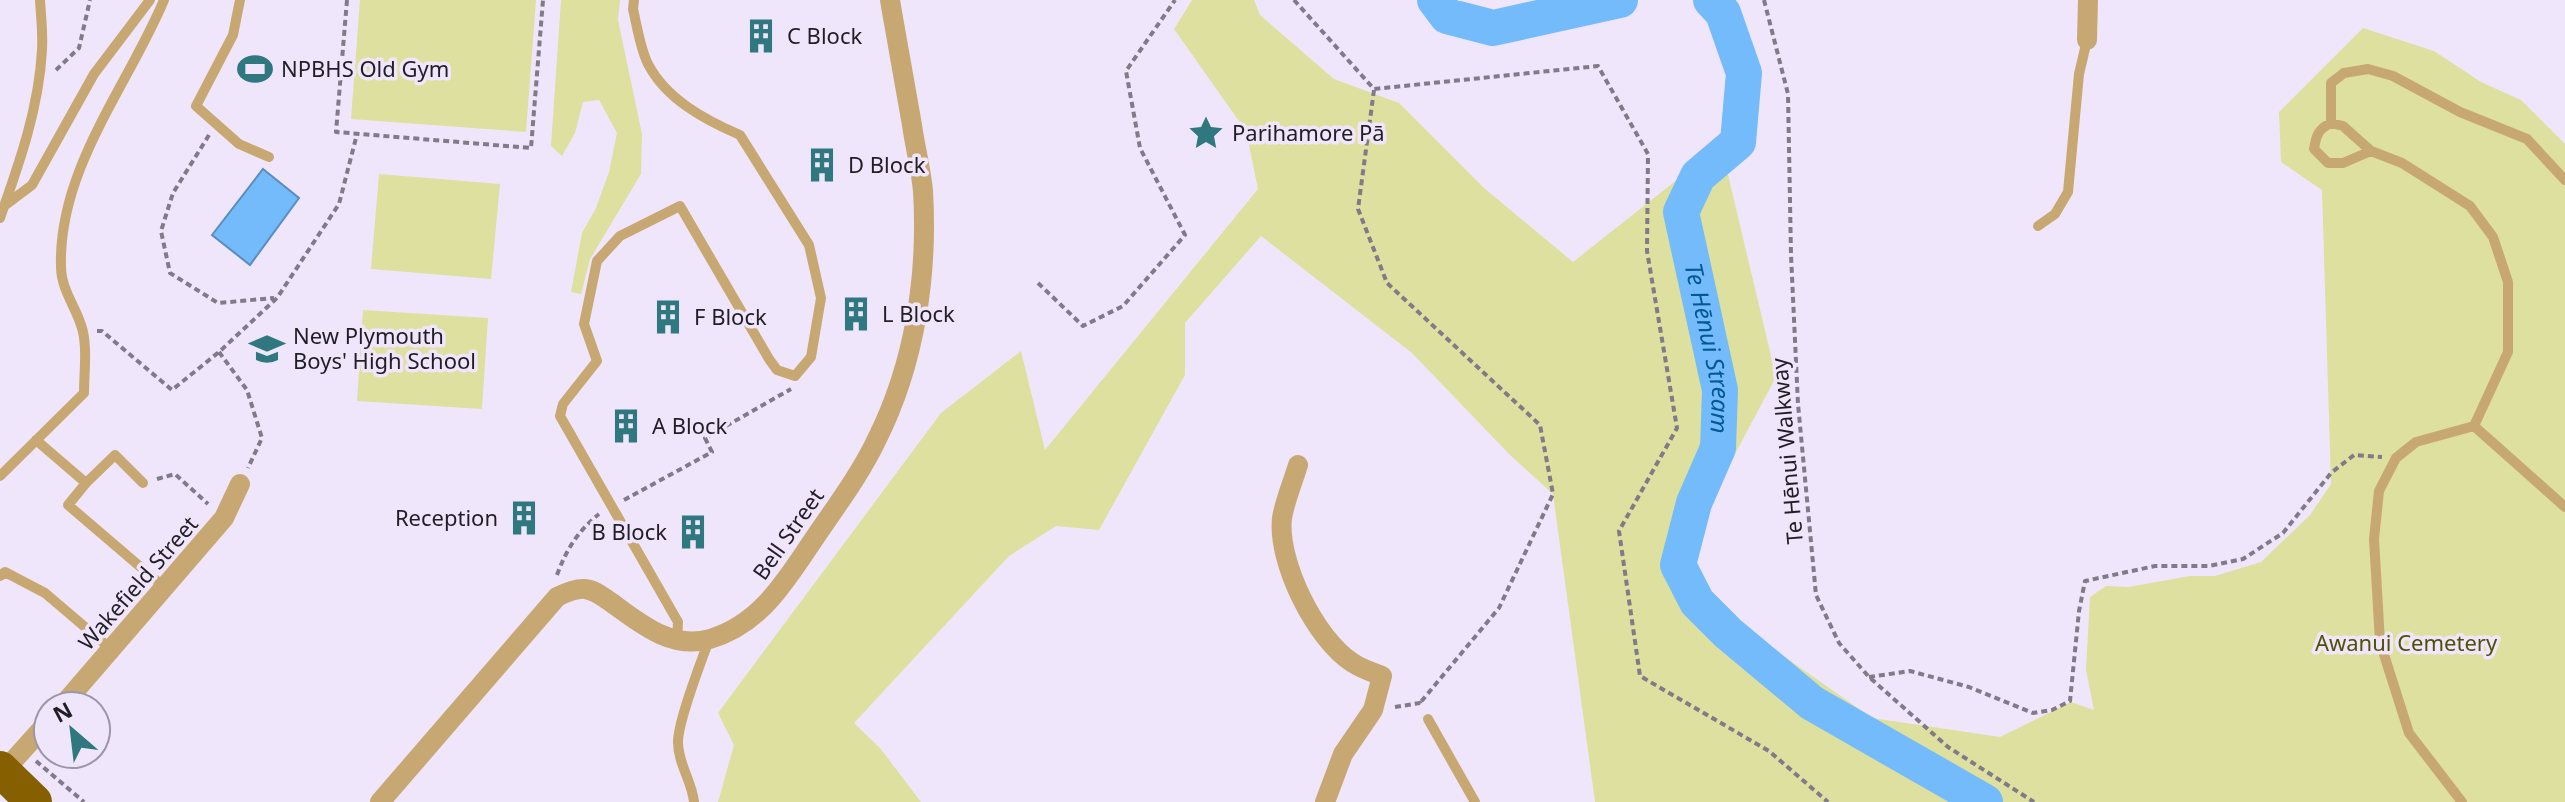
<svg xmlns="http://www.w3.org/2000/svg" width="2565" height="802" font-family="'Noto Sans',sans-serif">
	<style>
		.green { fill: #dde09e }
		.water { fill: #74bbfc; stroke: #5b8cbc; stroke-width: 2 }
		.lines { fill: none; stroke-linecap: round; stroke-linejoin: round }
		.river { stroke: #74bbfc; stroke-width: 36 }
		.path { stroke: #807a89; stroke-width: 4; stroke-dasharray: 6 4; stroke-linecap: butt }
		.lane { stroke: #c8a872; stroke-width: 10 }
		.street { stroke: #c8a872; stroke-width: 20 }
		.highway { stroke: #865f00; stroke-width: 36 }
		.labels { text-anchor: middle; stroke-width: 7; stroke-linejoin: round; paint-order: stroke }
		.poi-label { font-size: 22px; fill: #211e26; stroke: #f0e6fc; text-anchor: start }
		.street-label { font-size: 22px; fill: #211e26; stroke: #f0e6fc }
		.park-label { font-size: 22px; fill: #505004; stroke: #f0e6fc }
		.water-label { font-size: 24px; font-style: italic; fill: #045893; stroke: #f0e6fc }
	</style>
	<rect width="100%" height="100%" fill="#f0e6fc"/>
	<path class="green" d="M360,0h176l-10,132 -175,-13z
		M561,0h59l-2,20 24,114 -1,40 -51,85 -9,35 -10,-2 11,-59 14,-25 13,-36 8,-39 -18,-33 -16,2 -8,31 -13,23 -11,-10z
		M1192,0h62l6,15 74,64 65,24 85,85 89,74 148,-117 55,232 -81,152 -2,36 34,51 145,102 128,19 71,-35 23,8 -8,-40 4,-73 16,-11 22,1 62,-11h25l46,-14 49,-47 21,-31 -9,-294 -41,-28 -2,-50 84,-84 71,23 47,31 40,18 44,44v658h-970l-42,-308 -43,-39 -98,-102 -151,-117 -76,87v52l-86,155 -43,-4 -47,30 -155,167 26,25 41,54h-203l16,-57 -16,-32 223,-300 80,-62 24,99 213,-261 -12,-58 -72,-102z
		M379,174l121,10 -9,95 -120,-10z
		M363,310l125,8 -6,91 -125,-8z"/>
	<path class="water" d="M263,169l36,29 -49,67 -38,-30z"/>
	<g class="lines">
		<g class="river">
			<path d="M1435,0l12,16 46,12 127,-28"/>
			<path id="s1" d="M1711,0l12,13 21,60 -6,69 -40,34 -17,36 39,178 -2,58 -24,55 -16,62 19,37 31,31 84,70 173,99"/>
		</g>
		<path class="path" d="M347,0l-11,132 195,16 12,-148
			M1294,0l80,89 224,-23 50,88 -1,97 30,177 -58,103 21,145 129,75 59,51
			M1764,0l24,94 3,161 7,149 18,191 23,48 30,34 79,70 86,55
			M56,70l23,-22 11,-48
			M1374,90l-16,119 29,74 153,142 13,69 -54,114 -79,95
			M209,135l-36,58 -12,38 9,42 48,30 56,-5
			M1038,283l45,43 40,-20 62,-71 -45,-87 -14,-77 49,-71
			M97,331h5l70,59 47,-38 58,-54 62,-94 18,-70
			M219,352l28,38 15,48 -14,30
			M157,479l18,-5 33,30
			M624,500l88,-48 -7,-14 86,-49
			M557,575c9,-25 21,-44 42,-61
			M1869,677l41,-6 59,16 64,26 19,-3 18,-9 9,-90 6,-30 70,-15h54l34,-7 40,-26 48,-60 23,-18 28,2
			M1395,707l25,-4 1,3
			M36,761l48,41"/>
		<path class="lane" d="M240,0l-7,35 -37,71 43,38 30,13
			M634,0l-1,9c4,17 7,39 15,55 18,35 57,56 92,71l69,110 12,53 -10,59 -16,19 -18,-6 -8,-11 -89,-153 -60,30 -23,25 -13,63 13,37 -34,43 -3,12 118,206 -1,18
			M2331,123v-40l13,-10 24,-4 25,7 67,36 67,27 38,41
			M2371,151l-28,12h-15l-14,-14c2,-13 4,-20 17,-26l12,3 28,25 31,12 68,43 23,31 15,45v70l-34,74 91,81
			M4,206l28,-21 62,-111 56,-74
			M0,218c19,-54 39,-110 42,-168 1,-17 -1,-34 -2,-50
			M2038,226l17,-12 13,-22 11,-118 8,-34
			M36,440l50,43 -18,22 97,83
			M0,476l84,-83c0,-21 4,-49 -3,-68 -6,-19 -20,-37 -20,-58 -3,-98 67,-181 103,-267
			M86,483l29,-28 28,28
			M0,576l5,-4 40,21 67,57
			M1428,719l47,83
			M694,802c-2,-21 -16,-38 -16,-60 0,-21 23,-80 31,-102
			M2462,802l-53,-69 -29,-91 -6,-103 5,-48 17,-33 20,-16 58,-16"/>
		<path class="street" d="M2087,40l1,-40
			M1298,465c-5,17 -13,35 -16,53 -5,44 34,122 71,145 9,6 19,9 29,13l-9,34 -30,44 -18,48
			M62,706l162,-188 16,-34
			M3,772l45,-50
			M380,802l177,-205c8,-4 19,-9 28,-8 10,1 20,9 27,14 29,21 60,47 98,36 52,-15 77,-61 106,-103 21,-31 45,-63 61,-97 38,-76 51,-164 46,-248 -2,-22 -8,-44 -11,-66 -7,-41 -15,-83 -22,-125"/>
		<path class="highway" d="M0,769l34,33"/>
	</g>
	<defs>
		<g id="building-bare" transform="scale(2.76)"><path d="M-4-6H4V6H1V3H-1V6H-4ZM-2.5-4.3h1.7v1.8h-1.7ZM.8-4.3h1.7v1.8H.8ZM-2.5-1h1.7V.8h-1.7ZM.8-1h1.7V.8H.8Z" fill="#2f787f" stroke="#f0e6fc" stroke-width="2.5" paint-order="stroke"/></g>
		<g id="stadium-bare" transform="scale(2.76)"><path d="M0-5a6.5 5 0 1 0 0 10a6.5 5 0 1 0 0-10ZM-3.5-1.8h7v3.6h-7Z" fill="#2f787f" stroke="#f0e6fc" stroke-width="2.5" paint-order="stroke"/></g>
		<g id="sight-bare" transform="scale(2.76)"><path d="M0-6L1.8-2.2L6-1.7L2.9 1.2L3.7 5.4L0 3.3L-3.7 5.4L-2.9 1.2L-6-1.7L-1.8-2.2Z" fill="#2f787f" stroke="#f0e6fc" stroke-width="2.5" paint-order="stroke"/></g>
		<g id="school-bare" transform="scale(2.76)"><path d="M0-5L7-2L0 1L-7-2ZM-4 1L0 2.5L4 1V4Q0 6-4 4Z" fill="#2f787f" stroke="#f0e6fc" stroke-width="2.5" paint-order="stroke"/></g>
	</defs>
	<g fill-rule="evenodd">
		<use href="#building-bare" x="761" y="36"/>
		<use href="#stadium-bare" x="255" y="69"/>
		<use href="#sight-bare" x="1206" y="133"/>
		<use href="#building-bare" x="822" y="165"/>
		<use href="#building-bare" x="856" y="314"/>
		<use href="#building-bare" x="668" y="317"/>
		<use href="#school-bare" x="267" y="349"/>
		<use href="#building-bare" x="626" y="426"/>
		<use href="#building-bare" x="524" y="518"/>
		<use href="#building-bare" x="693" y="532"/>
	</g>
	<g class="labels">
		<g class="poi-label">
			<text x="787" y="44">C Block</text>
			<text x="281" y="77">NPBHS Old Gym</text>
			<text x="1232" y="141">Parihamore Pā</text>
			<text x="848" y="173">D Block</text>
			<text x="882" y="322">L Block</text>
			<text x="694" y="325">F Block</text>
			<text x="293" y="344">New Plymouth<tspan x="293" dy="25">Boys' High School</tspan></text>
			<text x="652" y="434">A Block</text>
			<text x="498" y="526" text-anchor="end">Reception</text>
			<text x="667" y="540" text-anchor="end">B Block</text>
		</g>
		<g class="street-label">
			<text transform="translate(1787 451) rotate(-95)" y="8">Te Hēnui Walkway</text>
			<text transform="translate(788 534) rotate(-55)" y="8">Bell Street</text>
			<text transform="translate(138 583) rotate(-49)" y="8">Wakefield Street</text>
		</g>
		<g class="park-label">
			<text x="2406" y="651">Awanui Cemetery</text>
		</g>
		<g class="water-label">
			<text dy="8" stroke="none"><textPath href="#s1" startOffset="382">Te Hēnui Stream</textPath></text>
		</g>
	</g>
	<g transform="translate(72 730) rotate(332)"><circle r="38" fill="#f0e6fc" stroke="#9d96a6" stroke-width="2"/>
	<path d="M0-6L14 30L0 20L-14 30Z" fill="#2f787f"/>
	<text y="-12" font-size="22" font-weight="bold" text-anchor="middle" fill="#211e26">N</text>
	</g>
</svg>
